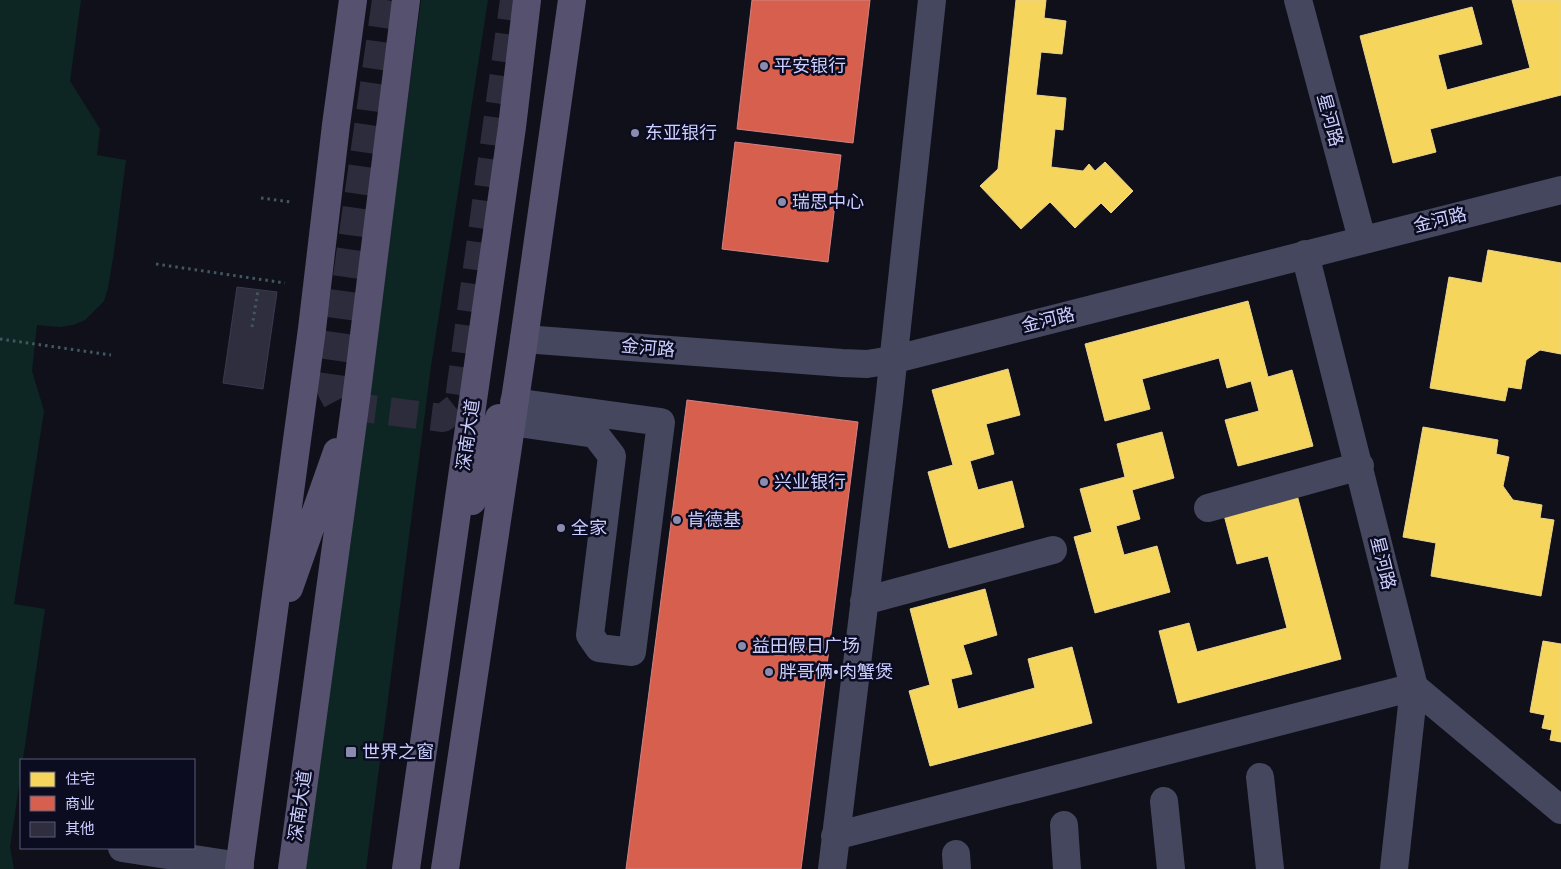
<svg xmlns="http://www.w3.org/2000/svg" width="1561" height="869" font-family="Rubik,'Noto Sans SC',sans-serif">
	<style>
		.green { fill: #0e2623 }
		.homes { fill: #f6d55c; stroke: #e9d38d }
		.shops { fill: #d6604d; stroke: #d38182 }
		.building { fill: #2e2e3e; stroke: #3a3a50 }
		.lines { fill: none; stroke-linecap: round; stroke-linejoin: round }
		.minor-tunnel { stroke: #2c2c3d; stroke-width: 28; stroke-dasharray: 28 14; stroke-linecap: butt }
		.path { stroke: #435760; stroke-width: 3; stroke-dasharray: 2.5 4; stroke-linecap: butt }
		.minor { stroke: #44475d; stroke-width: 28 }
		.major { stroke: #575170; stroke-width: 28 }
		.poi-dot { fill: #8a8caf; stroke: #0b0c20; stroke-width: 2 }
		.labels { text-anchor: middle; stroke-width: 5; stroke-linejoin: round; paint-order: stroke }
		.poi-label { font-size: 18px; fill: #cbceff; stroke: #0b0c20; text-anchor: start }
		.street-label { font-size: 18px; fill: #cbceff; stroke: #0b0c20 }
	</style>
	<rect width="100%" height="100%" fill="#10101b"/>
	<path class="green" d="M0,0h81l-11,81 30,48 -3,26 29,5 -12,92 -6,36 -4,13 -19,19 -12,5 -13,2 -23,-2 -5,46 12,40 -30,193 31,5 -35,238 4,22h-14z
		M421,0h67l-57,366 -65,503h-61z"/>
	<path class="homes" d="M1016,0h30l-2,18 22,3 -4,33 -21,-2 -5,43 30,3 -3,32 -8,-1 -4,38 32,4 6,-7 6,7 10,-9 28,29 -22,22 -10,-10 -26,25 -25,-26 -29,27 -41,-43 18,-17z
		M1512,0h49v95l-131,34 6,23 -43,11 -33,-127 112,-29 10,37 -44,11 9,35 83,-22z
		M1488,250l73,13v91l-21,-4 -14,10 -5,29 -13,-2 -3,14 -75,-13 19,-111 33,6z
		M1248,301l20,76 24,-7 21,76 -75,20 -13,-46 34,-9 -8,-30 -24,7 -8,-30 -77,21 8,30 -45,12 -20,-77z
		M1008,369l12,46 -34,9 8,30 -24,7 8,29 34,-9 12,46 -75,21 -21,-76 25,-7 -21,-75z
		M1423,427l75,13 -2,14 13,3 -6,29 10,14 29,5 -2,13 14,2 -13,76 -110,-20 5,-33 -33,-6z
		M1162,432l12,46 -42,12 8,29 -24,7 8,29 33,-9 13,46 -75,21 -21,-76 18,-5 -12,-43 45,-12 -8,-33z
		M1297,495l44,164 -163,44 -19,-72 30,-8 8,29 90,-24 -19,-72 -31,8 -13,-49z
		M985,589l12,46 -34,10 9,29 -21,5 7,30 77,-21 -7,-29 44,-12 20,76 -162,43 -21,-75 21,-6 -20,-76z
		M1543,641l18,3v98l-11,-2 2,-10 -10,-2 3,-13 -15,-3z"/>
	<path class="shops" d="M752,0h118l-17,143 -116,-14z
		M735,142l106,13 -13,107 -106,-13z
		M687,400l171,22 -57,447h-175z"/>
	<path class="building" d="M237,287l40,5 -14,97 -40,-6z"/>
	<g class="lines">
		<path class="minor-tunnel" d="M386,0l-55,390 8,15 104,13 15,-12 56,-406"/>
		<path class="path" d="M261,198l30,4
			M156,264l129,19
			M252,327l6,-37
			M0,339l111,16"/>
		<path class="minor" d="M1298,0l64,239
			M1305,254l109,433 147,123
			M524,339l318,24 25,1 25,-4 669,-170
			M511,422l84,12 17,22 -22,179 9,13 33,4 29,-230 -147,-20
			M1208,508l152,-42
			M864,601l189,-51
			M1260,777l10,92
			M1164,801l7,68
			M1064,825l3,44
			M835,836l579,-149 -20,182
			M122,848l118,18
			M956,854l1,15
			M832,869l57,-468 43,-401"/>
		<path class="major" d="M472,501l27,-83
			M289,588l48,-136
			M239,869l73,-540 24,-204 17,-125
			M292,869l64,-470 50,-399
			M406,869l106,-742 15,-127
			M445,869l78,-523 49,-346"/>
	</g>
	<g class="poi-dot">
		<circle cx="764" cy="66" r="5"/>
		<circle cx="635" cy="133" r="5"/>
		<circle cx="782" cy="202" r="5"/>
		<circle cx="764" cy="482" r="5"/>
		<circle cx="677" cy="520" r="5"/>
		<circle cx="561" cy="528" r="5"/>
		<circle cx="742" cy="646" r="5"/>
		<circle cx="769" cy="672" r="5"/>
		<rect x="345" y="746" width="12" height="12" rx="2.5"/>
	</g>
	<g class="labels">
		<g class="poi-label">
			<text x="774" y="72">平安银行</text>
			<text x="645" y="139">东亚银行</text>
			<text x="792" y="208">瑞思中心</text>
			<text x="774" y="488">兴业银行</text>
			<text x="687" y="526">肯德基</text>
			<text x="571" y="534">全家</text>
			<text x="752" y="652">益田假日广场</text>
			<text x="779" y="678">胖哥俩·肉蟹煲</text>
			<text x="362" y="758">世界之窗</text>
		</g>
		<g class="street-label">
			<text transform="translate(1330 120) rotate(75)" y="6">星河路</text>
			<text transform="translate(1440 220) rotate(-14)" y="6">金河路</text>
			<text transform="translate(1048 320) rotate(-14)" y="6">金河路</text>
			<text transform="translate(648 348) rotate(5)" y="6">金河路</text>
			<text transform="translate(468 435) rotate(-82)" y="6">深南大道</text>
			<text transform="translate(1383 563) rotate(76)" y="6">星河路</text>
			<text transform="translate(300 806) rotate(-82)" y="6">深南大道</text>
		</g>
	</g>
	<rect x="20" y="759" width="175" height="90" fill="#0b0c20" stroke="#585a79"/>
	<rect x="30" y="772" width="25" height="15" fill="#f6d55c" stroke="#585a79"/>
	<text x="65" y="784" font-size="15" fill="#cbceff">住宅</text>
	<rect x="30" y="796" width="25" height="15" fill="#d6604d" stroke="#585a79"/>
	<text x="65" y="809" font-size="15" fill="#cbceff">商业</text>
	<rect x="30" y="822" width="25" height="15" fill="#2e2e3e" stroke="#585a79"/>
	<text x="65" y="834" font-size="15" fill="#cbceff">其他</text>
</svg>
